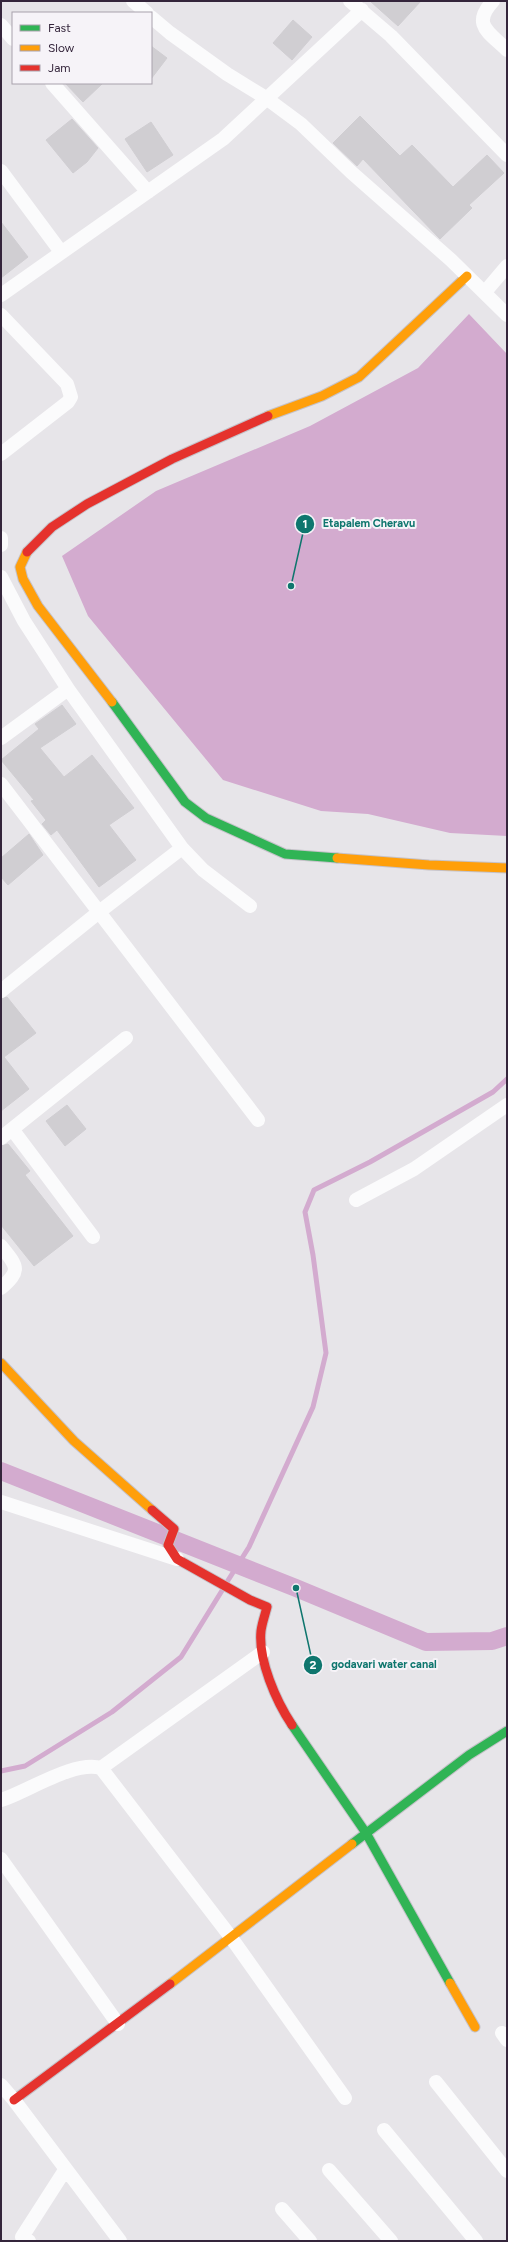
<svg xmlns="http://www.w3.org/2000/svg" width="508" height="2242" font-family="Figtree,sans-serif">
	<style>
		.water { fill: #d3abcf }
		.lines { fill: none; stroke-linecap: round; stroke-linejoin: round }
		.stream { stroke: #d3abcf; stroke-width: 5 }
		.canal { stroke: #d3abcf; stroke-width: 18 }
		.building { fill: #d0ced2; stroke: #d0ced2 }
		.fast-casing { stroke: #c5c2c9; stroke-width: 11 }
		.slow-casing { stroke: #c5c2c9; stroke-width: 11 }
		.jam-casing { stroke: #c5c2c9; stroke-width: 11 }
		.street { stroke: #fbfbfc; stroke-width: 14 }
		.fast { stroke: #30b455; stroke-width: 9 }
		.slow { stroke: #ff9f0a; stroke-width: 9 }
		.jam { stroke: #e5322d; stroke-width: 9 }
		.leader { fill: none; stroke: #0f766e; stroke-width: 1.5 }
		.callout-dot { fill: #0f766e; stroke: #f6f3f8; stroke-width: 1.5 }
		.mark-label { font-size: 12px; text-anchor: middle; font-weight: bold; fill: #fff }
		.callout-label { font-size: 11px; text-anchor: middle; font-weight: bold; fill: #0f766e; stroke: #f6f3f8; stroke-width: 4; stroke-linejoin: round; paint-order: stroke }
	</style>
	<rect width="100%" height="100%" fill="#e7e5e9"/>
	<path class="water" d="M469,314l38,40v482l-57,-3 -82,-19 -47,-3 -98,-31 -135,-164 -26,-60 94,-65 154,-65 108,-58z"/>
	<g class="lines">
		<path class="stream" d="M227,1582l22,-35 64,-140 13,-54 -13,-98 -8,-43 9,-22 56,-28 123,-70 14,-13
			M1,1771l24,-5 87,-54 69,-55 42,-68"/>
		<path class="canal" d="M1,1471l295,117 130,54 66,-1 15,-5"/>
	</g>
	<path class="building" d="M370,1h51l-23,25z
		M293,20l19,17 -20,23 -19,-17z
		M151,46l16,12 -16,21z
		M65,83h38l-20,19z
		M360,116l40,40 12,-11 41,42 34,-32 17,18 -35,32 3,3 -32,31 -77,-80 -6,7 -24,-23z
		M72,119l26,29 -11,14 -14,11 -27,-33z
		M151,122l22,33 -26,17 -22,-33z
		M1,222l27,35 -27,21z
		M62,705l14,19 -36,24 24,29 28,-22 42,53 -25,17 27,35 -37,27 -42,-57 -6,5 -9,-11 4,-4 -15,-19 3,-1 -33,-40 38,-31 -4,-5z
		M29,834l14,21 -35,30 -7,-8v-19z
		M7,997l29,36 -32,24 25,32 -28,22v-112z
		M67,1105l19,24 -21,17 -19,-25z
		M8,1144l22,27 -5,4 48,61 -39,30 -33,-41v-79z"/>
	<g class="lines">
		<g class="fast-casing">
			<path id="fast" d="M112,702l73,100 21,16 79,36 52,4
				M292,1725l74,108 84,150
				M352,1844l117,-89 38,-24"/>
		</g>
		<g class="slow-casing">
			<path id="slow" d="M268,416l54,-20 37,-19 108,-101
				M27,552l-7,15 3,12 15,27 74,96
				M337,858l92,7 78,3
				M1,1363l73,78 78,69
				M450,1983l25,44
				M170,1984l182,-140"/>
		</g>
		<g class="jam-casing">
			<path id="jam" d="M27,552l25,-25 35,-23 85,-45 96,-43
				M152,1510l22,19 -6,16 9,14 73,41 17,7c-2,8 -5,16 -6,24 -3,29 15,70 31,94
				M14,2100l156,-116"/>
		</g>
		<path class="street" d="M133,1l14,12
			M350,1l41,35 116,119
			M493,1c-22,24 -4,31 14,49
			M151,17l19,16 57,41 39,24 35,26 50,48 100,88 56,55
			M1,25l12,14
			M52,83l96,109
			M1,171l60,81
			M485,292l22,-26
			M1,295l222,-156 139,-129
			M1,315l66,69 4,13 -3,5 -67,52
			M1,538v7
			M1,577l23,44 44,68 114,159 -83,64 159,208
			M1,738l67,-49
			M1,784l98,128 -98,79
			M182,848l21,22 47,36
			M12,1129l81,108
			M1,1138l125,-100
			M356,1200l58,-31 93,-64
			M1,1246c16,20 21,24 0,42
			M1,1502l176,57
			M101,1768l162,-116
			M1,1800c26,-8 73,-40 100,-32l129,168 115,162
			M1,1859l117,165
			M502,2033l5,7
			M436,2082l71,89
			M1,2085l13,15 106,141
			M384,2130l92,111
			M329,2170l62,71
			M282,2209l28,32
			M29,2241l-7,-4 43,-67"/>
		<use href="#fast" class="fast"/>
		<use href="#slow" class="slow"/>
		<use href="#jam" class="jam"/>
	</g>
	<path class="leader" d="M291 586L305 524M296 1588L313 1665"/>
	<g class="callout-dot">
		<circle cx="291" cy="586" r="4"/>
		<circle cx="296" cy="1588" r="4"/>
		<circle cx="305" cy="524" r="10"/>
		<circle cx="313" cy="1665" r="10"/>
	</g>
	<g class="mark-label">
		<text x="305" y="528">1</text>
		<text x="313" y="1669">2</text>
	</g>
	<g class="callout-label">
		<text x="369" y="527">Etapalem Cheravu</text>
		<text x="384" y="1668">godavari water canal</text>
	</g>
	<rect width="508" height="2242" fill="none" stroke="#34253b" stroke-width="4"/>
	<rect x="12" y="12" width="140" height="72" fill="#f6f3f8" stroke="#a8a1ac"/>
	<rect x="20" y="25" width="20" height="6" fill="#30b455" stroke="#a8a1ac"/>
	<text x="48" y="32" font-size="12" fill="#34253b">Fast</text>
	<rect x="20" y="45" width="20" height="6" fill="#ff9f0a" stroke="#a8a1ac"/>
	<text x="48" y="52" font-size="12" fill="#34253b">Slow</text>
	<rect x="20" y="65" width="20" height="6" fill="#e5322d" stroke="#a8a1ac"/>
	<text x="48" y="72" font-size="12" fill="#34253b">Jam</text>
</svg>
